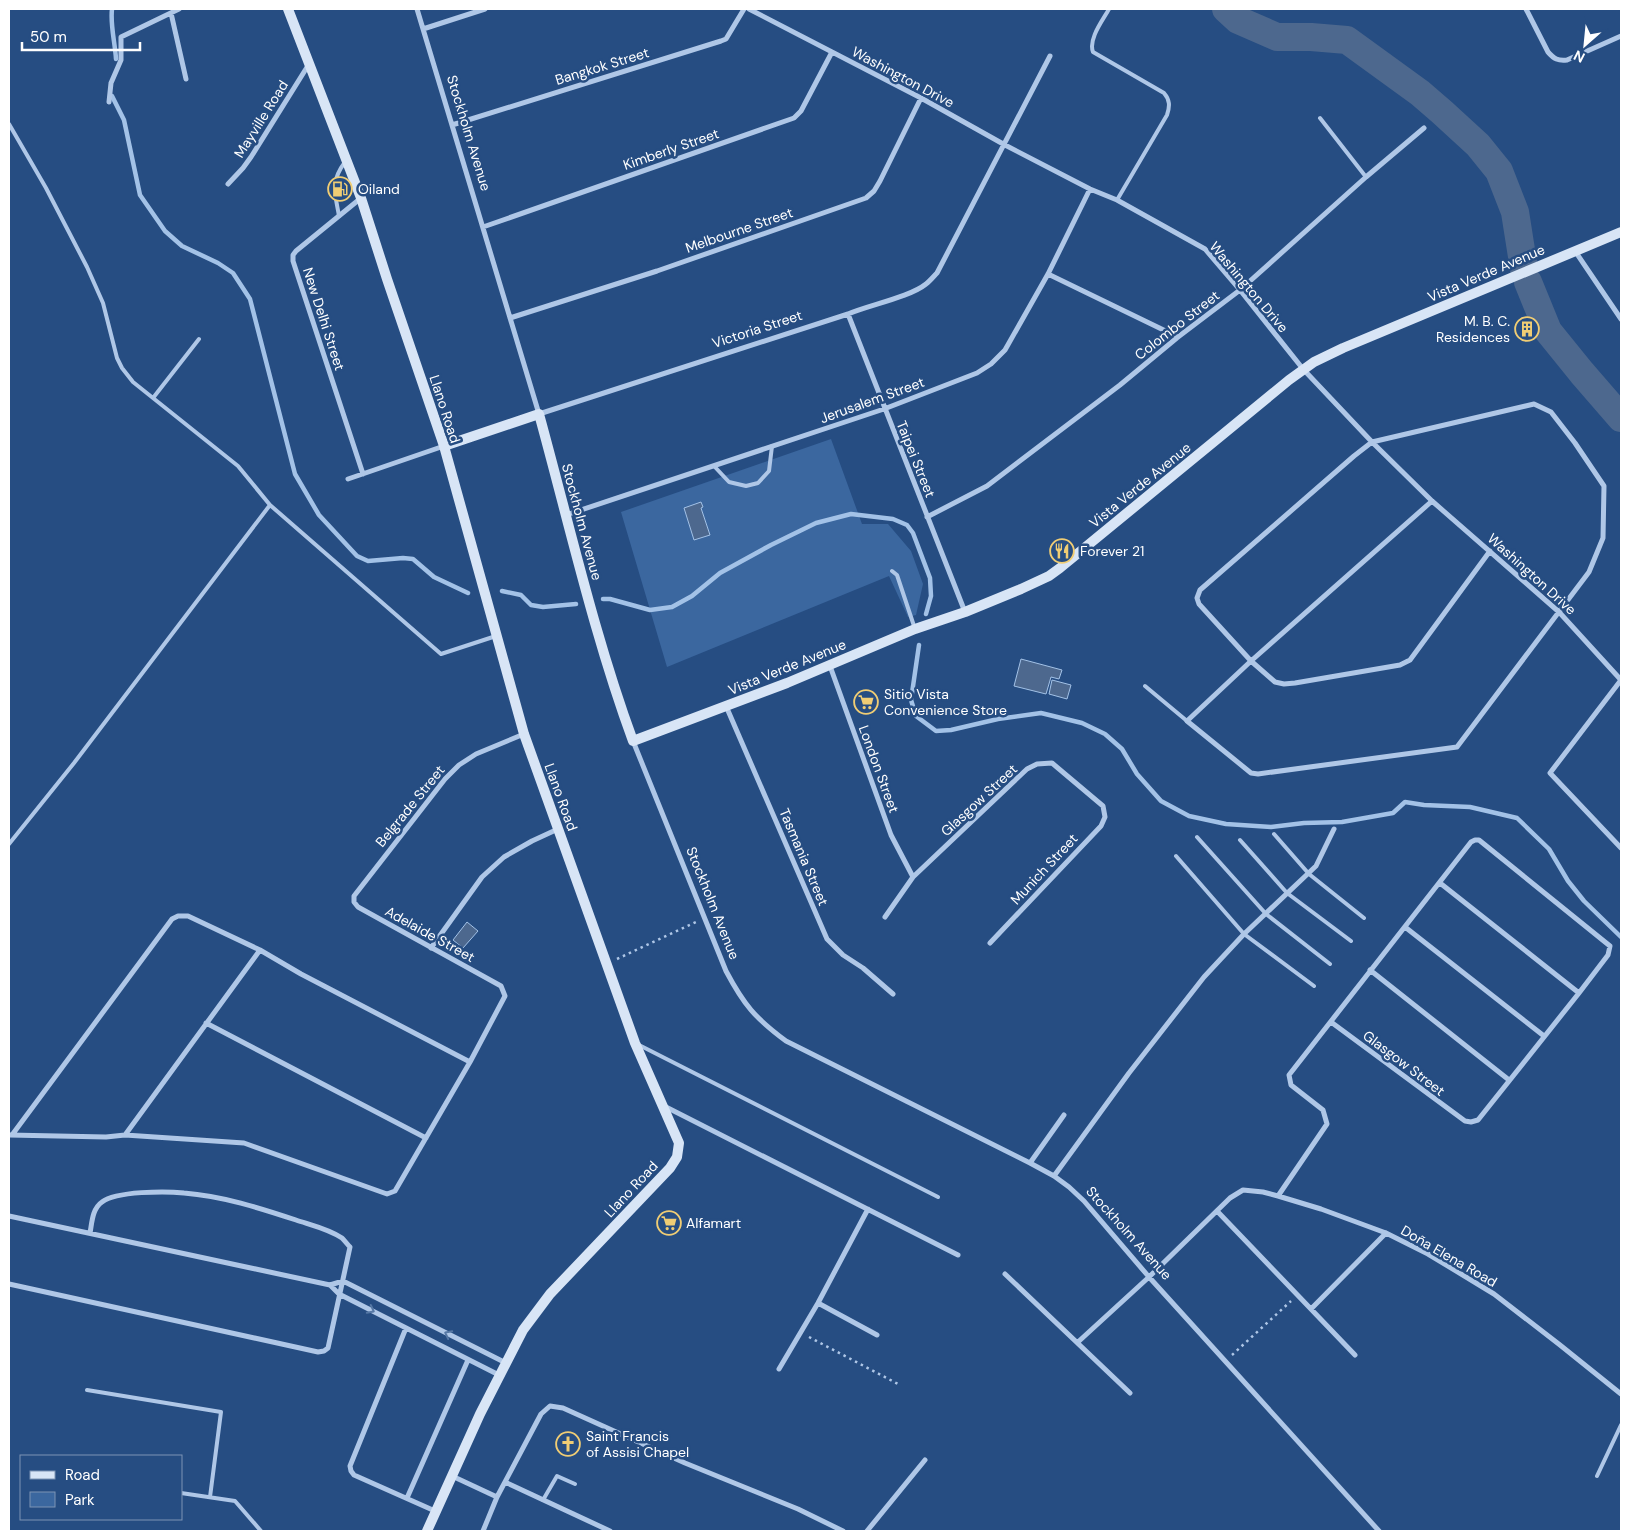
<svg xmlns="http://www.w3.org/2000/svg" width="1630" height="1540" font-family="'DM Sans',sans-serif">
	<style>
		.green { fill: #3b679f }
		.water { fill: #4d688e; stroke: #a3c2e7 }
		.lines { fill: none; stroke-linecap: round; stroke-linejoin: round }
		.stream { stroke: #a3c2e7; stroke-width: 4.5 }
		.river { stroke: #4d688e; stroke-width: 28 }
		.path { stroke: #afc7e7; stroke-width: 2.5; stroke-dasharray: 2.5 4; stroke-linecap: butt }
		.lane { stroke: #afc7e7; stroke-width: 4 }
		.street { stroke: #afc7e7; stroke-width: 5 }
		.secondary { stroke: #d8e5f6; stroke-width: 10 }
		.oneway { stroke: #5678a5 }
		.labels { text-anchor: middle; stroke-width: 5; stroke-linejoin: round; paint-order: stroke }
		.street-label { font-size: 14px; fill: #fff; stroke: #264d82 }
		.poi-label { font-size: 14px; fill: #fff; stroke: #264d82; text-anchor: start }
	</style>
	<rect width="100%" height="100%" fill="#264d82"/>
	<path class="green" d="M831,439l31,85h26l23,27 12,33 -7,31 -8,2 -19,-41 -222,91 -46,-155z"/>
	<path class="water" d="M701,502l2,5 -2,1 9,27 -16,5 -10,-32z
		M1021,659l41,11 -3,9 -8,-2 -5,17 -32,-8z
		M1052,680l19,5 -4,14 -18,-5z
		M467,922l11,9 -15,17 -10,-8z"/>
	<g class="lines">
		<path class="stream" d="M112,9c-2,16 3,33 4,50
			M112,96l12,24 16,75 25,36 17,15 36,17 15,10 17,26 45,175 24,41 38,41 11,5 35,-3 10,1 21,18 34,16
			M502,591l19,4 10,10 12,2 33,-3
			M603,599h7l40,11 22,-3 20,-11 28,-23 51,-28 45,-22 35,-9 42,5 14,6 6,8 17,45 1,18 -5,18
			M919,645l-8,55 5,16 20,15 15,-1 47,-11 43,-6 41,10 23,11 17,15 15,25 24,27 28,15 37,8 45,3 33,-4 38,-1 51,-9 12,-11 19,3 46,2 47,11 32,31 19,32 16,20 37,36"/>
		<path class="river" d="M1226,9l12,11 39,17h34l36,3 73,53 22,19 36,33 21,26 16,41 9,57
			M1528,282l20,49 34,42 39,45"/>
		<path class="path" d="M617,959l79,-37
			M809,1337l89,47
			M1232,1355l59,-54"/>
		<path class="lane" d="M1109,9c-6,11 -21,30 -16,43l71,41c6,7 6,13 3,22l-50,85
			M1320,118l46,59
			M9,124l37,64 41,79 16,36 14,55 5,10 11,14 105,84 32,39 171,149 55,-18
			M339,216c-4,-23 -9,-34 6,-54
			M153,398l46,-59
			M714,466l15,16 17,4 12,-3 11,-12 3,-25
			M892,571l5,4 18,54
			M1145,686l42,35
			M1274,834l35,40 55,44
			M1197,837l69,77 64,50
			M1240,840l47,53 64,48
			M9,844l65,-81 196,-258
			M1176,856l68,78 70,52
			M637,1044l301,153
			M87,1390l134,22 -11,85
			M1597,1476l24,-51
			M181,1493l54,8 26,30
			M543,1500l14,-24 18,8"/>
		<path class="street" d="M417,9l122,405 309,-100c21,-9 62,-17 78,-30 4,-3 8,-8 11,-11l113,-217
			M749,9l172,89 84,47 85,44 27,11 88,49 35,41 63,79 69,73 60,59 127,111 62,68
			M1526,9l22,43c6,7 10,9 19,8l54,-24
			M171,13l15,66
			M423,29l62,-20
			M109,102l2,-19 10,-23v-23l58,-28
			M452,125l269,-84 5,-2 18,-30
			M228,184l15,-16 8,-11 58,-93
			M361,198l-65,53 -3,4v6l70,213
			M483,227l311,-109 7,-7 31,-59
			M1575,251l46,68
			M1048,274l130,63
			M848,314l117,298
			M510,318l147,-47 209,-73 8,-7 6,-10 41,-83
			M348,479l96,-33
			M1432,501l-181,160 -64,60 64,52 7,1 199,-27 132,-175 14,-34 1,-52 -29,-43 -24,-31 -17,-8 -162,38 -18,14 -154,134 -3,8 2,6 52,57 24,21 9,2 11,-1 105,-18 10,-5 80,-109
			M566,515l318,-106 93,-36 14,-9 14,-14 43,-76 42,-85
			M927,517l60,-31 133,-101 58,-48 62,-47 126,-113 58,-49
			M830,666l61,169 22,42
			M1621,680l-71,93 71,75
			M726,706l101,233 16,16 20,13 30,26
			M633,741l93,230c18,34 29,47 60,70l244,122 24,13 15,11 15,14 65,76 230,254
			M1440,883l139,110
			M885,917l28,-40 114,-108 10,-5 15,-1 51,43 2,11 -4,9 -111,117
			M1405,927l139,109
			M431,948l51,-71 22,-20 28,-16 26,-12
			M1370,970l139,110
			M206,1023l220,115
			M664,1106l294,149
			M9,1135l97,2 19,-2 119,8 143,51 8,-3 75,-129 35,-66 -4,-10 -143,-79 -4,-5v-6l91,-117 14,-14 17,-11 48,-20
			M12,1135l160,-216 6,-3h10l72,34 41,24 169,88
			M125,1135l135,-185
			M1030,1163l34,-48
			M1054,1176l75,-103 75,-96 40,-43 72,-68 18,-37
			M1278,1196l49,-72 -4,-14 -32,-25 -2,-10 182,-233 4,-2h4l131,106 -2,9 -29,38 -101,127 -7,2 -6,-1 -134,-99
			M1217,1211l138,144
			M9,1216l321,69 13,-4 163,82
			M1005,1274l125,119
			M9,1284l309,68 6,-1 4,-3 22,-101c-3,-3 -5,-6 -8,-9 -13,-9 -31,-13 -46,-18 -36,-12 -74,-24 -112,-27 -18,-2 -68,-2 -82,9 -10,7 -10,21 -12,31
			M330,1285l9,9 160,81
			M818,1303l59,32
			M1311,1309l75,-76
			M406,1328l-56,138 1,5 3,4 81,36
			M1078,1342l71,-65 81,-79 13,-8 20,2 15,4 43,13 65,24 42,21 66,40 66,51 61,49
			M779,1369l39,-66 50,-94
			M452,1476l45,21
			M505,1482l105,49
			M407,1498l61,-138
			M483,1531l14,-34 44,-83 9,-8 13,2 122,55 113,46 45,22
			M867,1531l58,-71"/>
		<path class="secondary" d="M288,9l73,189 26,81 57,167 80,288 111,309 44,100 -2,14 -7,11 -120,126 -27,36 -43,84 -53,117
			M444,446l95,-32c30,109 55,221 94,327l154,-58 128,-54 50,-17 56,-23 28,-13 11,-8 229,-188 25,-18 29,-14 278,-116"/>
	</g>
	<defs><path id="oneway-chevron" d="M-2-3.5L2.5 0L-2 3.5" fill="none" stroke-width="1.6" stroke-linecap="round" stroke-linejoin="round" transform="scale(1.25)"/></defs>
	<g class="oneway">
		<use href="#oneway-chevron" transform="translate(371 1310) rotate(27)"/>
		<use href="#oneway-chevron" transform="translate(448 1334) rotate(-153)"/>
	</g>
	<defs>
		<g id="fuel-ring" transform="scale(1.25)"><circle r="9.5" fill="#264d82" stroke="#f0cd74" stroke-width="1.5"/><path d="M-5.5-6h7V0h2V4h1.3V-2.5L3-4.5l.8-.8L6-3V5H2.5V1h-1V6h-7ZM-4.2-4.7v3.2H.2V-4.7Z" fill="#f0cd74"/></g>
		<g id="building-ring" transform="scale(1.25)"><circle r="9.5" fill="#264d82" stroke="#f0cd74" stroke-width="1.5"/><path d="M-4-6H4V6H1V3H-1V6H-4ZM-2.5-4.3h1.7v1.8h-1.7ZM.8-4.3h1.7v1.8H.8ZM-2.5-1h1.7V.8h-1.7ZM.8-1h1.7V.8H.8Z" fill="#f0cd74"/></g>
		<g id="restaurant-ring" transform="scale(1.25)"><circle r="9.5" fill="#264d82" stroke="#f0cd74" stroke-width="1.5"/><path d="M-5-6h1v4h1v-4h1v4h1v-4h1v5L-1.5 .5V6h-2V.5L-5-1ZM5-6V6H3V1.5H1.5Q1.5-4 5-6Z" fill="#f0cd74"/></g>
		<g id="supermarket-ring" transform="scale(1.25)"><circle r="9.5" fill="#264d82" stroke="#f0cd74" stroke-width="1.5"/><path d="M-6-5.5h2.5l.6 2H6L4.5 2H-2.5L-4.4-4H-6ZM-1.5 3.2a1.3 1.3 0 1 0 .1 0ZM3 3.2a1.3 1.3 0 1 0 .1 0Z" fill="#f0cd74"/></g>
		<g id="church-ring" transform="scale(1.25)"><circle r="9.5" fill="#264d82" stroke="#f0cd74" stroke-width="1.5"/><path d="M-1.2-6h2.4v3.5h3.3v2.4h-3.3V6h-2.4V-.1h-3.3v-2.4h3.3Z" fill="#f0cd74"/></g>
	</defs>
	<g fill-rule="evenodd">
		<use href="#fuel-ring" x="340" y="189"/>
		<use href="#building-ring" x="1527" y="329"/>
		<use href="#restaurant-ring" x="1062" y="551"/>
		<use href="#supermarket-ring" x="866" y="702"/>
		<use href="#supermarket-ring" x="669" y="1223"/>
		<use href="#church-ring" x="568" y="1444"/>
	</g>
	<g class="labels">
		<g class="street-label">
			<text transform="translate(602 66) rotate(-17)" y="5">Bangkok Street</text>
			<text transform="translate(903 77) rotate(28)" y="5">Washington Drive</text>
			<text transform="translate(261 119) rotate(-58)" y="5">Mayville Road</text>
			<text transform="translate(469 133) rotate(73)" y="5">Stockholm Avenue</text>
			<text transform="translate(671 149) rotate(-19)" y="5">Kimberly Street</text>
			<text transform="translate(739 230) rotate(-19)" y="5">Melbourne Street</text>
			<text transform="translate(1486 273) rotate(-23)" y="5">Vista Verde Avenue</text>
			<text transform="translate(1249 287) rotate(50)" y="5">Washington Drive</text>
			<text transform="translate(324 319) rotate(72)" y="5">New Delhi Street</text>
			<text transform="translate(1177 325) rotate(-38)" y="5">Colombo Street</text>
			<text transform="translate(757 329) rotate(-18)" y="5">Victoria Street</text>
			<text transform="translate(872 400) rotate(-20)" y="5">Jerusalem Street</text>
			<text transform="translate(445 409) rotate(72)" y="5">Llano Road</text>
			<text transform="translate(916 459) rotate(68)" y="5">Taipei Street</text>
			<text transform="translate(1140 485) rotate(-39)" y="5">Vista Verde Avenue</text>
			<text transform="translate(582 522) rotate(75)" y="5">Stockholm Avenue</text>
			<text transform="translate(1532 574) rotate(42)" y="5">Washington Drive</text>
			<text transform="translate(787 667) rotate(-22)" y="5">Vista Verde Avenue</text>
			<text transform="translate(879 769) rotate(70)" y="5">London Street</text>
			<text transform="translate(561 797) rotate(70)" y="5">Llano Road</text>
			<text transform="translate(979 800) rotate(-43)" y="5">Glasgow Street</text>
			<text transform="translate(410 806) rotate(-51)" y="5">Belgrade Street</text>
			<text transform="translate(804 857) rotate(67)" y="5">Tasmania Street</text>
			<text transform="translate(1044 869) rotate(-47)" y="5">Munich Street</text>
			<text transform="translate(713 903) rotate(68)" y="5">Stockholm Avenue</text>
			<text transform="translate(430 934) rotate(29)" y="5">Adelaide Street</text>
			<text transform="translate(1404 1063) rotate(37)" y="5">Glasgow Street</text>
			<text transform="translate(631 1189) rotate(-47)" y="5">Llano Road</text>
			<text transform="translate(1129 1233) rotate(48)" y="5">Stockholm Avenue</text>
			<text transform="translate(1449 1256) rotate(30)" y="5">Doña Elena Road</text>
		</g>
		<g class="poi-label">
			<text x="358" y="194">Oiland</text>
			<text x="1510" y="326" text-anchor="end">M. B. C.<tspan x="1510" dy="16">Residences</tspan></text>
			<text x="1080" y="556">Forever 21</text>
			<text x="884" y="699">Sitio Vista<tspan x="884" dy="16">Convenience Store</tspan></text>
			<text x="686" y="1228">Alfamart</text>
			<text x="586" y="1441">Saint Francis<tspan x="586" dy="16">of Assisi Chapel</tspan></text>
		</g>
	</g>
	<rect width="1630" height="1540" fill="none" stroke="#ffffff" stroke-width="20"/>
	<rect x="20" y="1455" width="162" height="65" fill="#264d82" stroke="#7d94b4"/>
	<rect x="30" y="1471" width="25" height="8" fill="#d8e5f6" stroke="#7d94b4"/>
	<text x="65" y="1480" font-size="15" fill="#ffffff">Road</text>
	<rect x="30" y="1492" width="25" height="15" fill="#3b679f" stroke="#7d94b4"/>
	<text x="65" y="1505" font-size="15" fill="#ffffff">Park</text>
	<g transform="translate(1585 45) rotate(207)" stroke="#264d82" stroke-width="4" paint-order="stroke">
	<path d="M0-4L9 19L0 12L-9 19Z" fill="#ffffff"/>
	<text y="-8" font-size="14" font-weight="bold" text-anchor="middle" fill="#ffffff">N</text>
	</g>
	<path d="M22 42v8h118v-8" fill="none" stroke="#ffffff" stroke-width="2.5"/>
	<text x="30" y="42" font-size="15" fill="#ffffff" stroke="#264d82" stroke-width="4" paint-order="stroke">50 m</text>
</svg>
